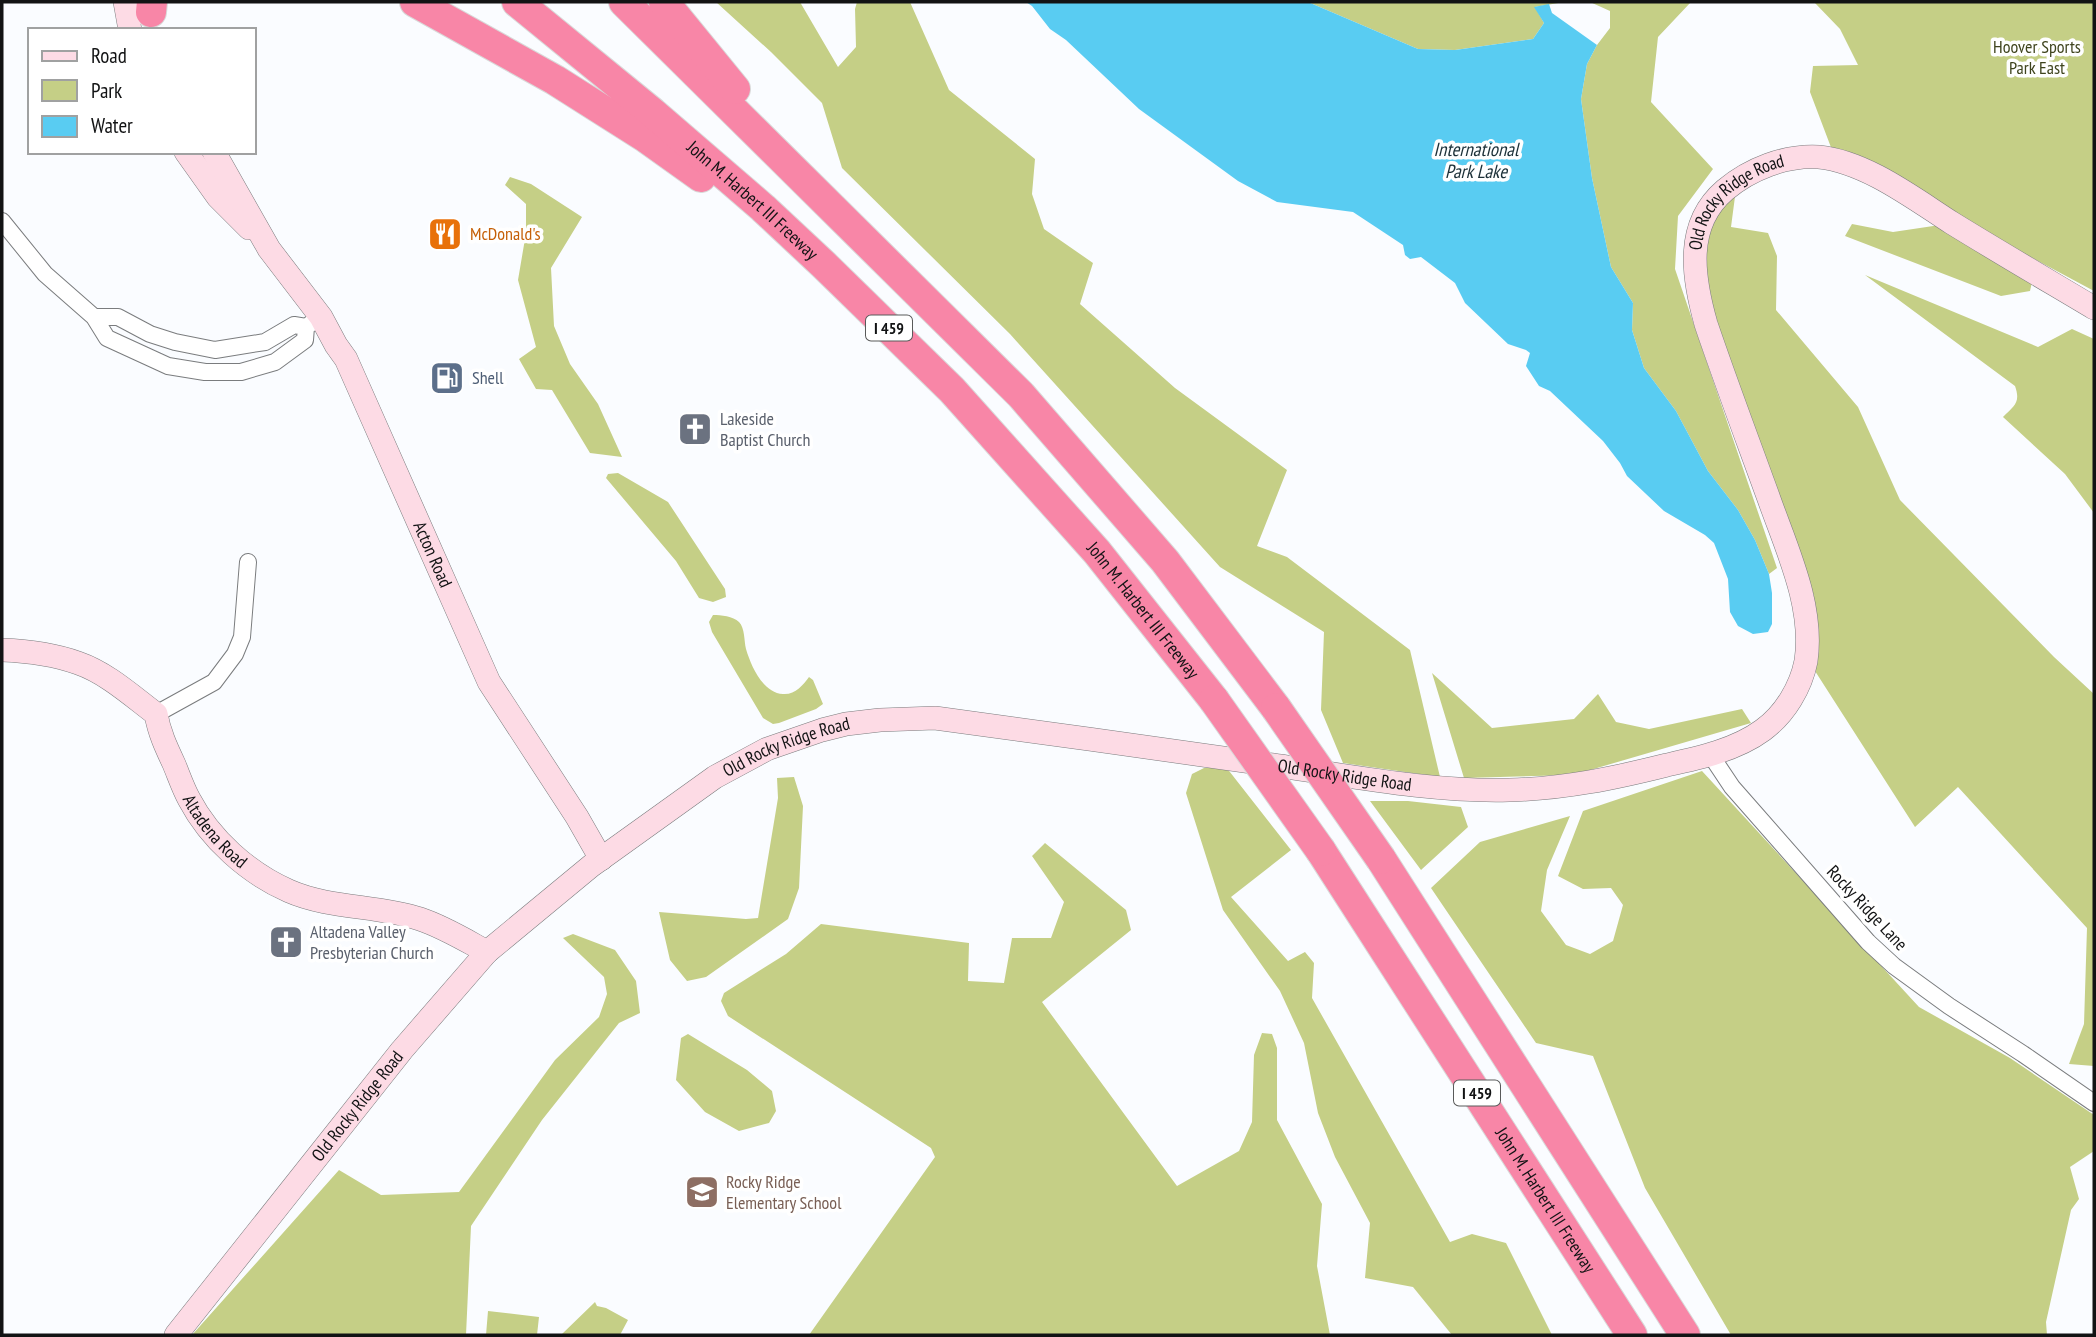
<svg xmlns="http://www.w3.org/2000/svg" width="2096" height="1337" font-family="'PT Sans Narrow',sans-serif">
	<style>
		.green { fill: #c5cf86 }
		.water { fill: #59ccf2 }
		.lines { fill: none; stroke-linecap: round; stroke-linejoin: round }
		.street-casing { stroke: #7a7c7e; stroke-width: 18 }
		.secondary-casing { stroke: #7a7c7e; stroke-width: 24 }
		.highway-casing { stroke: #d9d9d9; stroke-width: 32 }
		.street { stroke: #fff; stroke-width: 16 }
		.secondary { stroke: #fddbe5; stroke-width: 23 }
		.highway { stroke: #f886a7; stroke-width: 30 }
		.highway-bridge-casing { stroke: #d9d9d9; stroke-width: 32; stroke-linecap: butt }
		.highway-bridge { stroke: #f886a7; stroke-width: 30 }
		.labels { text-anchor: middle; stroke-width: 7; stroke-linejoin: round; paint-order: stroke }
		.shield { fill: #fff; stroke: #595a5a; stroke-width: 2 }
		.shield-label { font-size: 16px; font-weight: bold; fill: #121314 }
		.park-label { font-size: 18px; fill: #3f441e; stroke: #fff }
		.street-label { font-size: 18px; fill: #121314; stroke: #fff }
		.food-label { font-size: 18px; fill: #c56008; stroke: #fff; text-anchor: start }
		.service-label { font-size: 18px; fill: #4e5e75; stroke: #fff; text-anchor: start }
		.worship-label { font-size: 18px; fill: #5b616d; stroke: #fff; text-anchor: start }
		.education-label { font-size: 18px; fill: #785e54; stroke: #fff; text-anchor: start }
		.water-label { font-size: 19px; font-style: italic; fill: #1c3038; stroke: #fff }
	</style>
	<rect width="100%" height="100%" fill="#fafcff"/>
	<path class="green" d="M716,2h84l38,65 18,-20 -1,-38 2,-7h53l39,88 86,69 -3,35 12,35 49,34 -13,41 95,84 112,82 -30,76 30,11 123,93 30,127 -97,-14 -22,-53 3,-78 -104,-65 -210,-233 -168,-166 -20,-65 -51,-51z
		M1308,2h256l-29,5 9,16 -11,16 -78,11 -37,-1z
		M1590,2h101l-33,35 -7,65 62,67 -35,47 -3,53 102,299 -8,6 -14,-34 -17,-30 -30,-39 -32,-60 -32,-43 -12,-38 1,-27 -22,-36 -19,-89 -11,-79 6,-35 10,-19 13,-17v-17z
		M1814,2h280v289l-262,-141 -22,-58 3,-26 45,-1 -18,-36z
		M510,177l21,7 51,33 -31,51 3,58 16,38 28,40 24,53 -32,-4 -38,-63 -16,-1 -17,-30 17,-12 -18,-67 8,-47v-29l-21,-19z
		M1736,189l-5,38 37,6 9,23 -1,54 82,97 42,93 154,157 40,37v372l-25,-2 15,-40 3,-96 -129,-141 -43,40 -100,-156 -1,-75 -94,-263 -19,-70 3,-30z
		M1852,224l41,8 47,-7 92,57 -2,9 -29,5 -156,-60z
		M1865,275l173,72 34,-18 22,10v174l-29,-39 -62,-57c11,-11 18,-14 12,-31z
		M618,473l50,29 57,87 1,8 -13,5 -14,-4 -23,-37 -70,-83 2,-4z
		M713,615c8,0 20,1 26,7 6,6 5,19 7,27 5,17 17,44 37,45 12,1 20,-9 26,-17l4,3 10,24 -7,5 -37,14 -6,1 -10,-6 -51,-86 -3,-10z
		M1432,673l60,55 82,-9 24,-25 18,28 33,7 93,-20 9,14 -178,52 -109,3z
		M1226,767l65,83 -60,47 57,64 17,-9 9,11 -2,35 138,244 22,-8 34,9 46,92h-100l-39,-48 -48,-9 5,-55 -35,-66 -17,-44 -14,-70 -24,-52 -57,-81 -37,-117 6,-19 12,-6z
		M1702,771l217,236 91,51 84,57v36l-24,16 9,32 -8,11 -25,112 1,13h-316l-86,-147 -52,-132 -57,-13 -105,-155 49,-46 90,-26 -23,54 -6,41 25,34 24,9 23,-13 10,-36 -12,-17 -28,1 -25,-13 25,-65z
		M794,777l9,29 -4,82 -11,31 -82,58 -19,4 -17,-21 -11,-48 87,7 12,-1 20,-120 -1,-20z
		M1370,801h38l53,6 7,20 -47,43z
		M1045,843l81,67 5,20 -89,72 135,184 62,-35 13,-29 2,-67 8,-22 10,1 5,14v72l45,84 -5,62 13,69h-521l126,-178 -4,-9 -203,-132 -7,-15 3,-8 62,-39 35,-30 148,19 -1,38 36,2 8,-45h39l13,-36 -32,-46z
		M573,934l42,16 21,31 4,32 -21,10 -77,97 -71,106 -5,109h-274l147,-165 42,25 78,-3 96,-132 44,-43 8,-23 -3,-17 -41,-39z
		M688,1034l59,36 25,21 4,20 -7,12 -30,8 -34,-19 -29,-32 5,-42z
		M595,1302l2,4 9,2 22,12 -8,15h-59z
		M488,1311l51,6 -2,18h-51z"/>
	<path class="water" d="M1026,2h282l110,47 37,1 78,-11 11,-16 -10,-16 15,-3 3,9 45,32 -10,19 -6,35 11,79 19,89 22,36 -1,27 12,38 32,43 32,60 30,39 17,30 14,34 3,19v31l-4,8 -15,2 -15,-8 -8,-14 -2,-33 -14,-36 -9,-8 -41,-24 -37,-35 -7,-13 -17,-22 -53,-50 -11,-5 -13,-20 4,-13 -4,-3 -18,-6 -43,-41 -10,-20 -34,-26 -11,2 -5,-4 -2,-10 -50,-33 -76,-10 -39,-21 -99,-72 -73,-69 -16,-11 -18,-23z"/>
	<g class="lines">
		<g class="street-casing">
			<path id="street" d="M2,221l43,53 49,43 13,21 61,28 37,6h36l34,-10 30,-22 1,-13
				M94,317h24l32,17 25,8 40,8 50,-8 29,-17 12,2 7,-5
				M156,714l58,-32 21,-28 7,-17 6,-75
				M1710,754l22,33 136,155 26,24 55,40 74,48 71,49"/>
		</g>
		<g class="secondary-casing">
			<g id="secondary">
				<path d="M125,2l5,28"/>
				<path d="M186,152l32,45 31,31"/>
				<path id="s1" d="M214,152l55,97 52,68 15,28 10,14 143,323 88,135 24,42"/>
				<path id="s2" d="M2,650c26,1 51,4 76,13 29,10 54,33 78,51 3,18 10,33 18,50 5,12 9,24 15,35 21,40 59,74 100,92 41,18 89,14 131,28 24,8 45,21 67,33"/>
				<path id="s3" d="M176,1335l226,-285 85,-98 104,-86 124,-89 52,-28 55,-19 24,-6 34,-4 55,-2c113,15 225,31 338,47 78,11 157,27 236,25 54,-1 106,-12 158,-25 32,-7 69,-15 96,-35 22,-16 38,-43 43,-69 8,-55 -19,-111 -37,-162 -21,-58 -43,-116 -63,-175 -13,-46 -22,-99 19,-134 25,-21 60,-35 94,-33 47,5 94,41 133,66 47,29 95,57 142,85"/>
			</g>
		</g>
		<g class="highway-casing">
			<g id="highway">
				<path d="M415,2l140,78 90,57 56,40"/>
				<path id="s4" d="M517,2l136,111 110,95 61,57 128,125 145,162 117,148"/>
				<path d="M624,2l397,393 144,166 111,147"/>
				<path d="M664,2l71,87"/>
				<path d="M151,12l1,-10"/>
				<path id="s5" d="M1321,851l311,484"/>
				<path d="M1381,859l304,476"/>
			</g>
		</g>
		<use href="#street" class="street"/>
		<use href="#secondary" class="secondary"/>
		<use href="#highway" class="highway"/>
		<g class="highway-bridge-casing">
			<path id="highway-bridge" d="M1214,700l107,151
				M1276,708l105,151"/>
		</g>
		<use href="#highway-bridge" class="highway-bridge"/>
	</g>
	<defs>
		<g id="restaurant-square" transform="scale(1.75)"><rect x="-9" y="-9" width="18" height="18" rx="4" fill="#e8710a" stroke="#fff"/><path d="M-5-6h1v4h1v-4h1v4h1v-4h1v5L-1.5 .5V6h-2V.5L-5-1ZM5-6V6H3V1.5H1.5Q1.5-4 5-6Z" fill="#fff"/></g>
		<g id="fuel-square" transform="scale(1.75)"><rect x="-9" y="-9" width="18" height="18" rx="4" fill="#5c6f8a" stroke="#fff"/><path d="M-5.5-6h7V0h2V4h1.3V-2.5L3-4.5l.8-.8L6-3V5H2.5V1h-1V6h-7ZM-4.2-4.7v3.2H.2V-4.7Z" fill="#fff"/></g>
		<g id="church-square" transform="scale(1.75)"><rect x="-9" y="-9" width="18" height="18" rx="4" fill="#6b7280" stroke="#fff"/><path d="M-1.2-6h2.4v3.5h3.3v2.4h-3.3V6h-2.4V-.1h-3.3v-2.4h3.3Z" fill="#fff"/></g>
		<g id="school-square" transform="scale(1.75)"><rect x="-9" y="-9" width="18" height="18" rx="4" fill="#8d6e63" stroke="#fff"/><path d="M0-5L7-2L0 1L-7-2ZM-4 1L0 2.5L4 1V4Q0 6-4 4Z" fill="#fff"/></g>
	</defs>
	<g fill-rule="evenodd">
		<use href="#restaurant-square" x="445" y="234"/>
		<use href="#fuel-square" x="447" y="378"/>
		<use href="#church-square" x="695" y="429"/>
		<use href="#church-square" x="286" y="942"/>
		<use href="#school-square" x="702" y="1192"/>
	</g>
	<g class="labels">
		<g class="shield">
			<rect x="866" y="315.5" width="46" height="25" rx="5"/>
			<rect x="1454" y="1080.5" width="46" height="25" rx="5"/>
		</g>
		<g class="shield-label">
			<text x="889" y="334">I 459</text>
			<text x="1477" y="1099">I 459</text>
		</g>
		<g class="park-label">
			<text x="2037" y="53">Hoover Sports<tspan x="2037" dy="21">Park East</tspan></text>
		</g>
		<g class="street-label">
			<text dy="6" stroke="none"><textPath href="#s4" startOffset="308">John M. Harbert III Freeway</textPath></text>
			<text dy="6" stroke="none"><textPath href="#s3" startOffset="2434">Old Rocky Ridge Road</textPath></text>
			<text dy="6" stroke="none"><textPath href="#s1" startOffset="460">Acton Road</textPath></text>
			<text dy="6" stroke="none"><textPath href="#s4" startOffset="875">John M. Harbert III Freeway</textPath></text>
			<text dy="6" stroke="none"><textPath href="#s3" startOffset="859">Old Rocky Ridge Road</textPath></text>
			<text dy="6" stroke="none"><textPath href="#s3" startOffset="1426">Old Rocky Ridge Road</textPath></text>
			<text dy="6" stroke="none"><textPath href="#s2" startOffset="304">Altadena Road</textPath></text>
			<text transform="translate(1867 908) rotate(47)" y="6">Rocky Ridge Lane</text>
			<text dy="6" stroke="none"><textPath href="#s3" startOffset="292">Old Rocky Ridge Road</textPath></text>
			<text dy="6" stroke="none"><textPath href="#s5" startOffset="415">John M. Harbert III Freeway</textPath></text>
		</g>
		<g class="food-label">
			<text x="470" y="240">McDonald's</text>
		</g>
		<g class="service-label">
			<text x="472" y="384">Shell</text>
		</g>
		<g class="worship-label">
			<text x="720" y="425">Lakeside<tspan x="720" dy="21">Baptist Church</tspan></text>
			<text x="310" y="938">Altadena Valley<tspan x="310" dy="21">Presbyterian Church</tspan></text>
		</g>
		<g class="education-label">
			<text x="726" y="1188">Rocky Ridge<tspan x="726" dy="21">Elementary School</tspan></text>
		</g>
		<g class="water-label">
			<text x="1476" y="156">International<tspan x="1476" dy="22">Park Lake</tspan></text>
		</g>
	</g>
	<rect width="2096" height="1337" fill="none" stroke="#121314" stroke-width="7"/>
	<rect x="28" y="28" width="228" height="126" fill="#ffffff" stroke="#a0a1a1" stroke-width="2"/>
	<rect x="42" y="51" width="35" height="10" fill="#fddbe5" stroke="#a0a1a1" stroke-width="2"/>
	<text x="91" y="63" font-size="21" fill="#121314">Road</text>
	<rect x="42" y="80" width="35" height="21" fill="#c5cf86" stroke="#a0a1a1" stroke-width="2"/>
	<text x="91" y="98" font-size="21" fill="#121314">Park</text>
	<rect x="42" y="116" width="35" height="21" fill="#59ccf2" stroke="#a0a1a1" stroke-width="2"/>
	<text x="91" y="133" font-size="21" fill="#121314">Water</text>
</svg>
